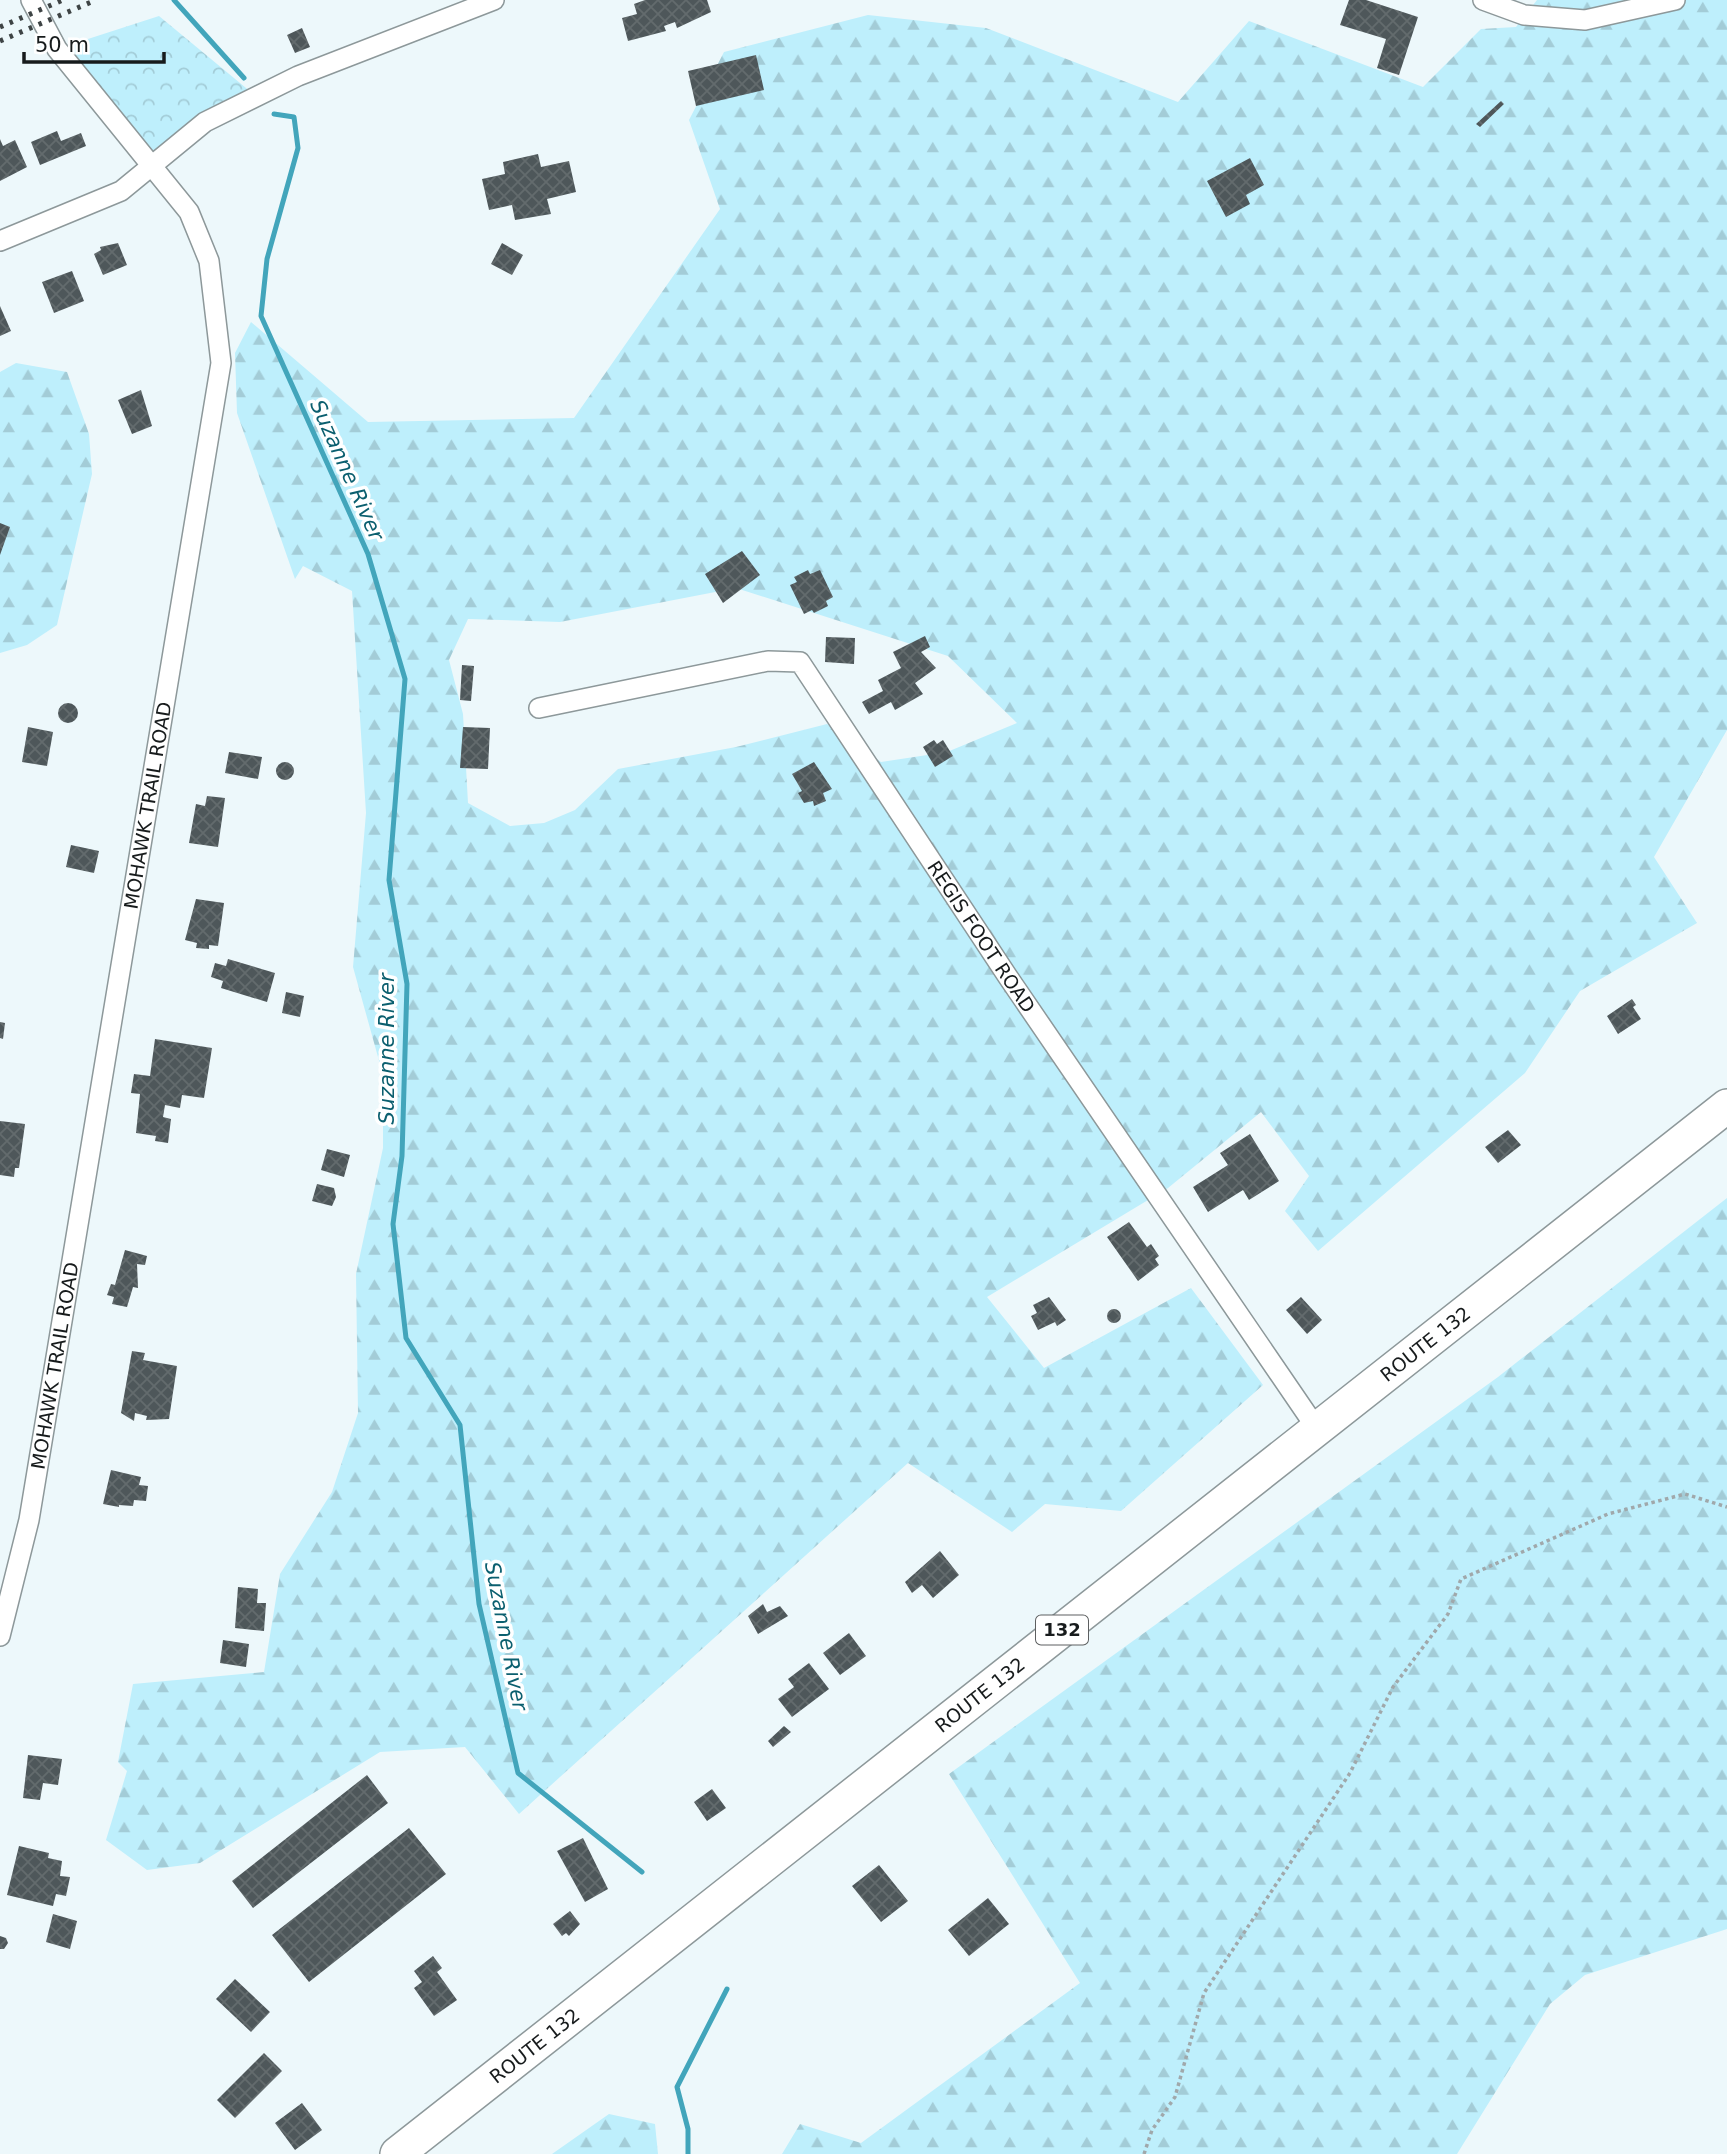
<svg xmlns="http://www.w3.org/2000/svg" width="1727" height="2154" font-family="'DejaVu Sans',sans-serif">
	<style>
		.forest { fill: url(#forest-firs); fill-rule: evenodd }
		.park { fill: url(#park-crowns) }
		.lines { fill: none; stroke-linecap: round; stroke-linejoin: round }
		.stream { stroke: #42a5bb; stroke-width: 5 }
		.building { fill: url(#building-cross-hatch) }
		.minor-casing { stroke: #8d989a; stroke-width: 22 }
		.trunk-casing { stroke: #8d989a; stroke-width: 36 }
		.path { stroke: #a0a8ab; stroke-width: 3.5; stroke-dasharray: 3.5 3.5; stroke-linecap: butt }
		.minor { stroke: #fff; stroke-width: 19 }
		.trunk { stroke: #fff; stroke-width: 33 }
		.rail { stroke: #3e4445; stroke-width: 5; stroke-dasharray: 3.5 7; stroke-linecap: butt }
		.labels { text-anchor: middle; stroke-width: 7; stroke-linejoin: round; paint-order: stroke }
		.shield { fill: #fff; stroke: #5d5f60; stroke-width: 2 }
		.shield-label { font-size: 18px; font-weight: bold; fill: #171b1c }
		.street-label { font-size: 19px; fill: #171b1c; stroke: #fff }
		.water-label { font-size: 21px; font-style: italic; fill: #0b5f6f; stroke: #fff }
	</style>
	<defs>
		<pattern id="forest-firs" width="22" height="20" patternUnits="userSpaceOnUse" patternTransform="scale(1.75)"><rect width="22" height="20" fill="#beeffc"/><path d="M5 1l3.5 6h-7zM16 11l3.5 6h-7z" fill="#a3ccd7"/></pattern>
		<pattern id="park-crowns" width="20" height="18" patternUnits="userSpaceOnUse" patternTransform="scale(1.75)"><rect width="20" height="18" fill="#beeffc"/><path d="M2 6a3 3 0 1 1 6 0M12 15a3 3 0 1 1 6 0" fill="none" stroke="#a3ccd7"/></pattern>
		<pattern id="building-cross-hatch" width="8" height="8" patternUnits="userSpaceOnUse" patternTransform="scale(1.75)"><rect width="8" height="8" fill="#4e575a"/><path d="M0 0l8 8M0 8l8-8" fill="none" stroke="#636b6d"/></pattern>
	</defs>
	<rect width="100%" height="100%" fill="#edf8fb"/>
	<path class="forest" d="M1537,0h190v730l-73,127 43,66 -117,68 -55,82 -207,178 -33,-40 24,-35 -48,-64 -93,76 -181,109 57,71 147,-80 72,97 -142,126 -76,-7 -33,28 -104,-69 -389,351 -54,-67 -85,5 -180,111 -53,7 -41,-30 21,-69 -9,-9 15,-78 131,-12 16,-98 52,-82 26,-79 -2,-139 27,-126v-73l-30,-108 13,-154 -14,-222 -49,-25 -8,13 -58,-166 -2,-60 16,-31 117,100 206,-4 146,-209 -31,-89 35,-68 144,-37 118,13 192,74 71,-81 174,66 58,-58 35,-2zM736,588l212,68 69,67 -70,29 -66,10 -54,-38 -91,23 -118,22 -43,41 -31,13 -34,3 -42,-23 -5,-89 -14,-54 19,-41 92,3z
		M16,363l51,9 22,62 3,40 -35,151 -30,20 -27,8v-281z
		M1727,1198v731l-142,46 -35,29 -93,150h-675l18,-30 61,19 219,-160 -131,-209 549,-397z
		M609,2114l46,10 3,30h-106z"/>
	<path class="park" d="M159,16l98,81 -104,68 -96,-116z"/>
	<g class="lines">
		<path class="stream" d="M174,0l70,78
			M274,114l20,3 4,31 -31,111 -6,57 107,238 37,125 -16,201 18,104 -5,172 -9,68 13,114 54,87 19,179 39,169 124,99
			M688,2154v-25l-11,-42 50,-98"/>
	</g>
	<path class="building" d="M645,0h62l4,12 -34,16 -2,-6 -11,4 2,5 -38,10 -6,-23 15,-4 -3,-10z
		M1349,0h17l52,17 -19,58 -22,-7 9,-29 -46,-14z
		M302,28l8,19 -15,6 -8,-18z
		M756,55l8,35 -68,16 -8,-35z
		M1501,101l3,3 -24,23 -4,-3z
		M57,131l4,10 20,-8 5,13 -46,19 -9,-23z
		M0,139l3,7 12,-6 12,27 -27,14z
		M538,154l3,13 28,-6 7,31 -29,7 4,15 -36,6 -3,-15 -23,5 -7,-31 23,-5 -2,-12z
		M1250,158l14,27 -18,10 4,9 -24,13 -19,-36z
		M118,243l9,22 -24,10 -9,-21 7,-4 -1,-3z
		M502,243l21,12 -11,20 -21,-11z
		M72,271l12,30 -30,12 -12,-31z
		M0,306l11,25 -11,5z
		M141,390l11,36 -20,8 -14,-34z
		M0,523l10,4 -10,28z
		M742,551l18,24 -37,28 -18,-29z
		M808,570l2,4 10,-4 13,27 -7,4 2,5 -14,7 -2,-3 -8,4 -14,-29 7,-3 -3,-5z
		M925,636l5,11 -9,5 15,16 -21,15 8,11 -28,16 -4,-8 -22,12 -7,-12 21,-11 -5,-11 23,-12 -8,-16z
		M826,637l29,1 -1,26 -29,-2z
		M462,665l12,1 -3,35 -11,-1z
		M58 713a10 10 0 1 1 20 0a10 10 0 1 1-20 0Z
		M28,727l25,5 -6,34 -25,-4z
		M463,727l27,1 -2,41 -28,-1z
		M934,740l3,4 6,-4 10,16 -18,11 -12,-20z
		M229,752l33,5 -4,22 -33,-6z
		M276 771a9 9 0 1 1 18 0a9 9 0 1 1-18 0Z
		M814,762l18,27 -9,4 3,8 -12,5 -1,-5 -9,2 -6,-10 4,-2 -10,-17z
		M207,796l18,2 -7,49 -29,-4 7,-39 9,2z
		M71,845l28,6 -5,22 -28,-6z
		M196,899l28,4 -6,43 -9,-1v4l-13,-1 1,-5 -12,-3z
		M228,959l47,14 -8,29 -46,-14 2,-7 -12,-4 4,-14 11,3z
		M286,992l18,4 -4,21 -18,-4z
		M1632,999l4,6 -3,2 8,12 -23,15 -11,-18z
		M0,1022l5,1 -2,16 -3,-1z
		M155,1039l57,9 -8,50 -22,-3 -2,13 -15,-3 -2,12 8,2 -3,24 -13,-2 1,-5 -20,-3 4,-39 -9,-1 3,-19 16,2z
		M0,1121l25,3 -6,44h-4l-1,9 -14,-2z
		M1508,1130l13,15 -23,18 -13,-16z
		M1250,1134l29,47 -30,19 -6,-10 -35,22 -15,-25 35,-22 -8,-12z
		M327,1149l23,6 -6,22 -23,-7z
		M317,1184l17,4 2,9 -4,9 -20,-5z
		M1129,1222l18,25 4,-3 8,12 -4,3 4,6 -21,16 -31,-44z
		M125,1250l22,6 -2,9 -8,-1 1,24 -5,-1 -6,20 -15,-3 2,-7 -7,-2 4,-11 4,1z
		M1049,1297l17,23 -9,6 -2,-4 -17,8 -7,-14 6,-3 -4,-8z
		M1301,1297l21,23 -15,14 -21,-24z
		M1107 1316a7 7 0 1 1 14 0a7 7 0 1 1-14 0Z
		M132,1351l13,2 -2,7 34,6 -8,53 -23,1 1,-4 -12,-3 -1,8 -13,-8z
		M111,1470l30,7 -2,8 9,1 -2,15 -12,-1 -1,6 -14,-1v2l-16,-3z
		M940,1551l19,24 -26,23 -11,-13 -10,8 -7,-11z
		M238,1587l20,2 -1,14h9l-2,28 -29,-3z
		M763,1604l4,8 13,-6 8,10 -30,18 -10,-18z
		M849,1633l17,23 -26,19 -17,-22z
		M223,1640l26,4 -3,23 -26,-4z
		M809,1663l20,26 -37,28 -14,-18 16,-12 -6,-8z
		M784,1726l7,6 -18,15 -5,-6z
		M28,1755l34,4 -4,26 -15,-2 -3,17 -17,-2z
		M367,1775l21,28 -135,105 -21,-27z
		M712,1789l14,19 -19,13 -13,-19z
		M409,1828l37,46 -137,108 -37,-47z
		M583,1838l25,51 -23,13 -28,-51z
		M19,1846l30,7 -1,5 14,3 -2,15 10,1 -4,19 -10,-2 -3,12 -46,-11z
		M879,1865l29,36 -27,21 -29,-36z
		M988,1898l21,26 -40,32 -21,-26z
		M570,1911l10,13 -11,12 -3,-3 -4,3 -9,-12z
		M53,1914l24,7 -7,28 -24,-7z
		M0,1936l6,2 2,5 -4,6h-4z
		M433,1956l9,12 -5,4 20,28 -23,16 -20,-28 8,-6 -8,-11z
		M235,1979l35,33 -19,20 -35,-33z
		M264,2053l18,18 -47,47 -18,-18z
		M302,2103l20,27 -27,20 -20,-27z"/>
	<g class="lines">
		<g class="minor-casing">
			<g id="minor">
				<path d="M1483,0l41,15 61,5 90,-20"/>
				<path d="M0,241l121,-50 84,-69 93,-46 196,-76"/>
				<path id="s1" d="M539,708l229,-47 32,1 208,315 309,452"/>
				<path id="s2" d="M0,1636l29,-116 192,-1157 -12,-102 -20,-49 -132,-163 -26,-49"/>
			</g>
		</g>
		<g class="trunk-casing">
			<g id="trunk">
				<path id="s3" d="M397,2154l1330,-1048"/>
			</g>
		</g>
		<path class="path" d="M1144,2154l8,-24 23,-33 29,-104 146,-220 43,-86 55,-73 13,-35 147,-65 77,-20 42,13"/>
		<use href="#minor" class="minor"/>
		<use href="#trunk" class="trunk"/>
		<path class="rail" d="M0,27l63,-27
			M0,41l96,-41"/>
	</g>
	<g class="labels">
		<rect class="shield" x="1036" y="1615.5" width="52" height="29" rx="5"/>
		<g class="shield-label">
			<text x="1062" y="1636">132</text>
		</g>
		<g class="street-label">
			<text dy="7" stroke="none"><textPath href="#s2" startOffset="844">MOHAWK TRAIL ROAD</textPath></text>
			<text dy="7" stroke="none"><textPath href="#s1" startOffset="595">REGIS FOOT ROAD</textPath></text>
			<text dy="7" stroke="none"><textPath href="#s3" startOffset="1309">ROUTE 132</textPath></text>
			<text dy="7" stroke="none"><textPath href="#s2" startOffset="276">MOHAWK TRAIL ROAD</textPath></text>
			<text dy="7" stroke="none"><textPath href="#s3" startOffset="742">ROUTE 132</textPath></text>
			<text dy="7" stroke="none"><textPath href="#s3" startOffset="175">ROUTE 132</textPath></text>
		</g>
		<g class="water-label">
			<text transform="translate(347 470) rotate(66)" y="7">Suzanne River</text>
			<text transform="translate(387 1049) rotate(-90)" y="7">Suzanne River</text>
			<text transform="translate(506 1636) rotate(79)" y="7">Suzanne River</text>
		</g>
	</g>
	<path d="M24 52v10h140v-10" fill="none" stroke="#171b1c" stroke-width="3.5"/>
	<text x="35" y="52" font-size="21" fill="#171b1c" stroke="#ffffff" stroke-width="5" paint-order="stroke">50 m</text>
</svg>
